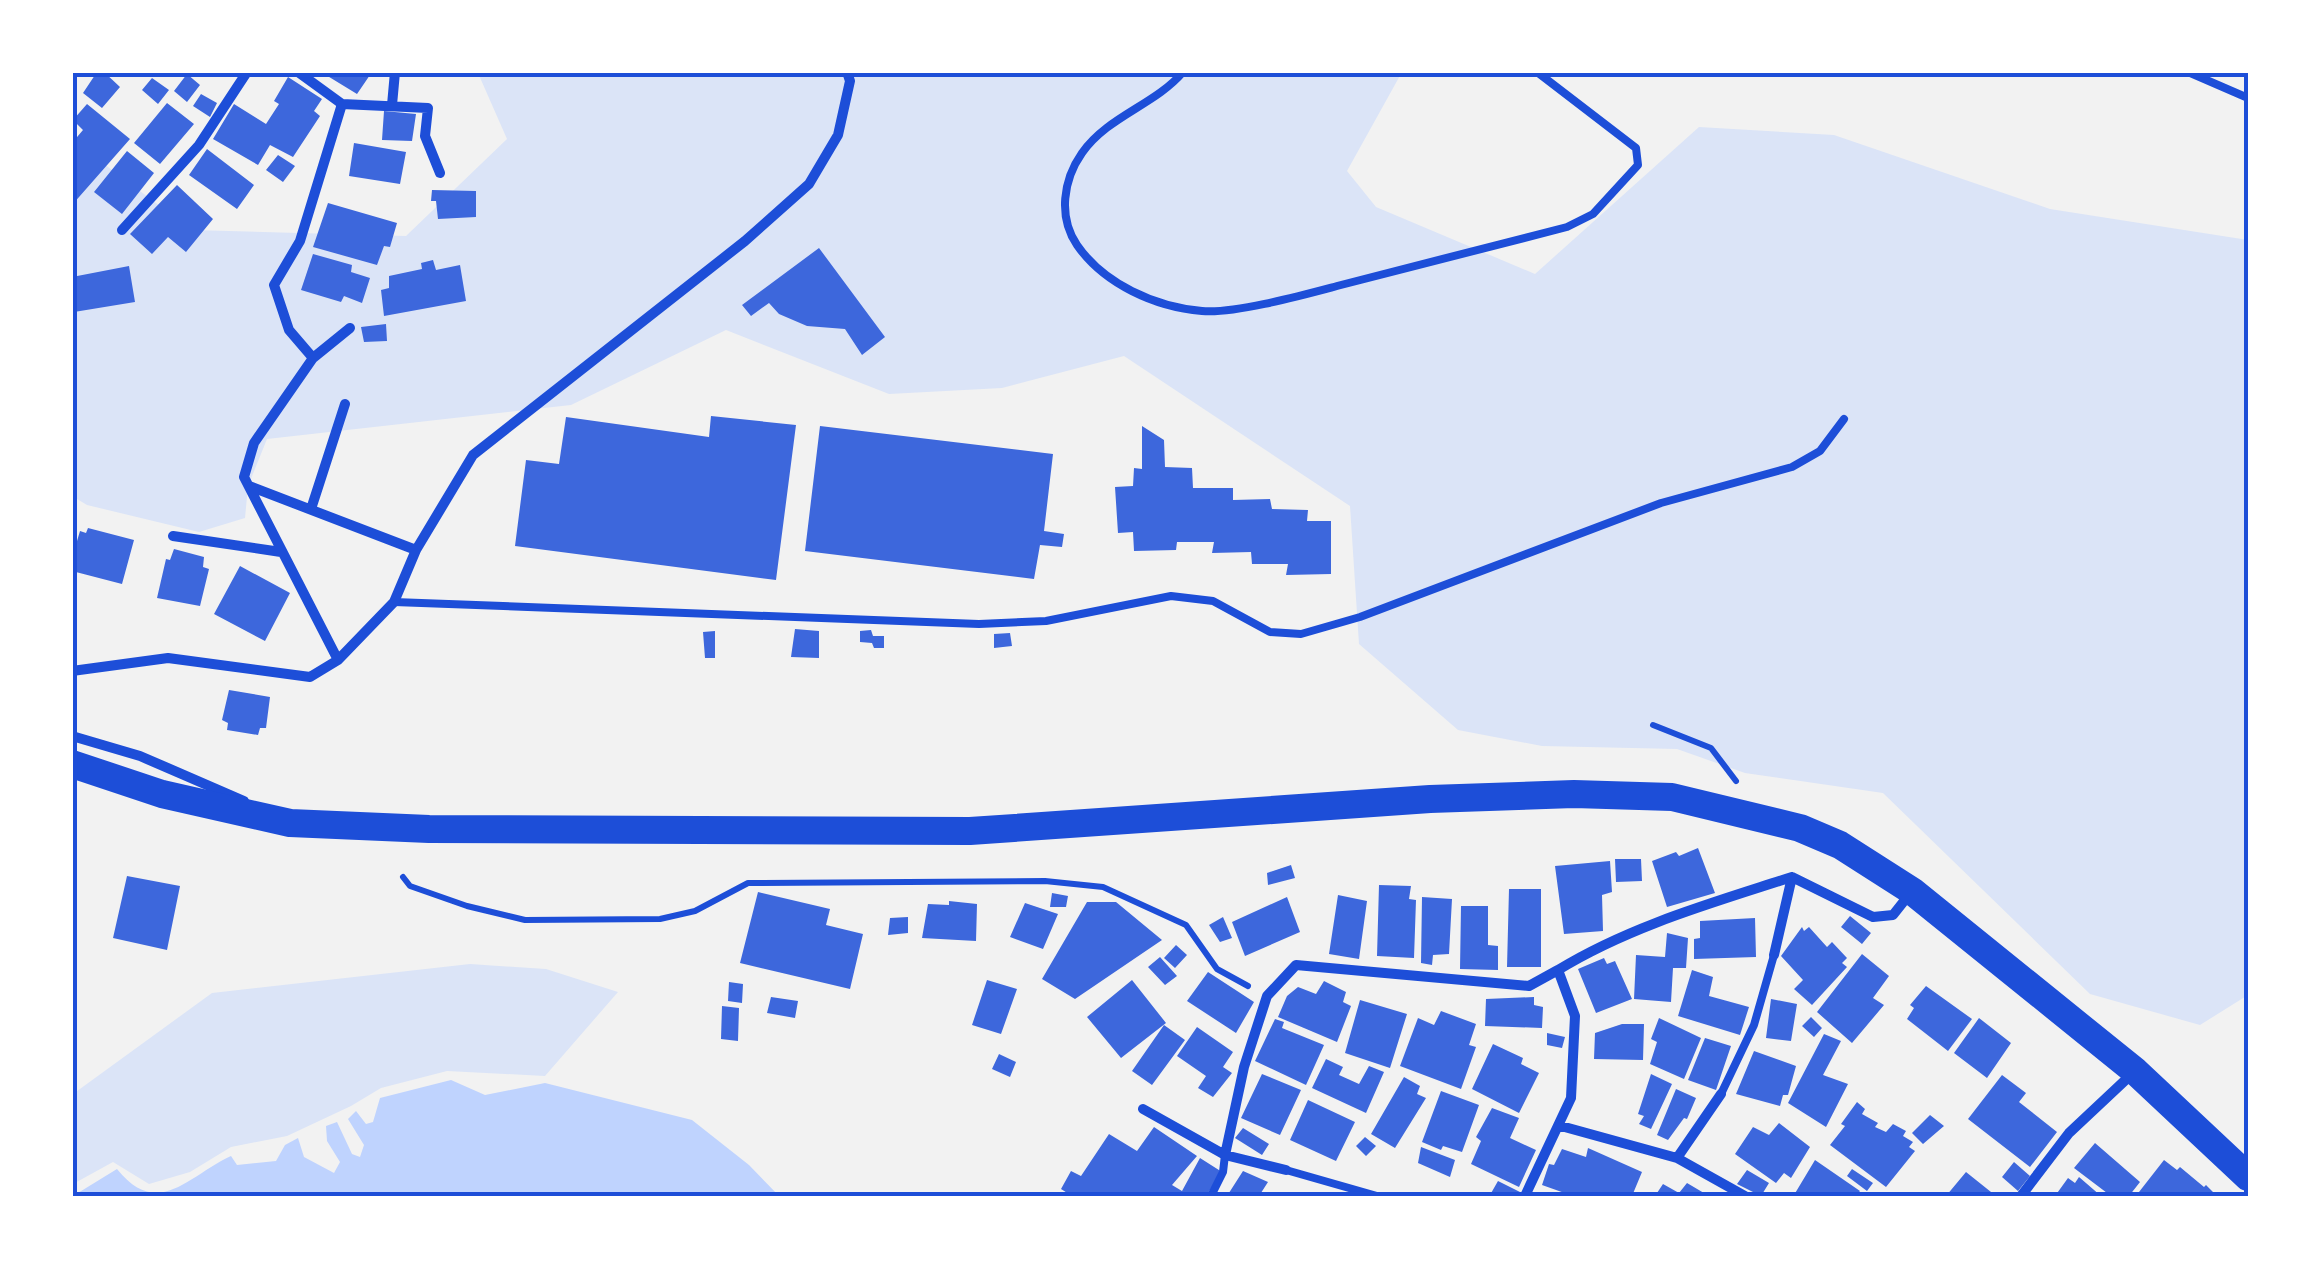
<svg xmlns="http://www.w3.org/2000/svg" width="2321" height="1269" font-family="'Open Sans',sans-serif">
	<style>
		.green { fill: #dbe4f7 }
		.water { fill: #bfd3fe }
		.building { fill: #3d67dc }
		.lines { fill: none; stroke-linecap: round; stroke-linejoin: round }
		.path { stroke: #1d4ed8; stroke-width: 6 }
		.service { stroke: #1d4ed8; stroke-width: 8 }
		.minor { stroke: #1d4ed8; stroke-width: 10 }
		.trunk { stroke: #1d4ed8; stroke-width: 28 }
		.neatline { fill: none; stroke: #1d4ed8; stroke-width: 4 }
	</style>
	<rect width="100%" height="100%" fill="#f2f2f2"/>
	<path class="green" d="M1402,72l-55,99 29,36 159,67 164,-147 135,8 216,74 198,31v755l-48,30 -110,-31 -207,-201 -138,-20 -68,-24 -135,-3 -84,-16 -99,-86 -9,-138 -226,-150 -122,32 -113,6 -163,-64 -155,75 -304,34 -19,47 -3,32 -46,14 -112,-27 -15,-9v-356l120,90 214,6 101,-97 -29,-66z
		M470,964l76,5 72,23 -73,84 -98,-5 -66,17 -30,18 -64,30 -56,11 -41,25 -41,12 -36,-22 -40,22v-90l139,-101z"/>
	<path class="water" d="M451,1080l34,15 60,-12 147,37 57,45 30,31h-706l44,-27c41,51 71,7 114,-13l6,9 39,-4 9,-16 13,-7 6,19 30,16 6,-11 -13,-21 -1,-15 11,-4 15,32 8,3 4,-12 -16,-26 8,-8 10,13 7,-2 7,-24z"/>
	<path class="building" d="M97,72h7l16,15 -18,21 -19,-15z
		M321,72h51l-15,22z
		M187,74l13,11 -13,17 -13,-11z
		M288,77l34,22 -8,12 6,5 -27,41 -23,-12 -12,20 -45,-26 21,-35 32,20 13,-20 -5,-3z
		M152,78l17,12 -11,14 -16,-14z
		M201,94l16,9 -7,14 -17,-11z
		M167,103l27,21 -34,40 -26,-21z
		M87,104l43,35 -58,66v-62l11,-13 -10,-10z
		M384,111l32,3 -4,27 -30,-1z
		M354,143l52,9 -6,32 -51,-8z
		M207,149l47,36 -17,24 -48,-34z
		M127,151l27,22 -32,41 -28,-22z
		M278,155l17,11 -12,16 -17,-12z
		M177,185l36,34 -27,33 -18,-15 -16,17 -22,-20z
		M432,190l44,1v26l-38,2 -2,-18h-5z
		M328,203l69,20 -7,24 -6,-1 -7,19 -64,-18z
		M819,248l66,89 -23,18 -17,-26 -38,-3 -28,-12 -10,-11 -18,13 -9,-11z
		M313,254l39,11 -1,7 19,6 -8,25 -18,-7 -3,6 -40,-12z
		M433,260l3,10 24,-5 6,36 -82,15 -3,-26 8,-2v-12l33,-7 -1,-6z
		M129,266l6,36 -61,10 -2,-35z
		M386,324l1,17 -23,1 -3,-15z
		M711,416l85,9 -20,155 -261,-34 11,-86 33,4 7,-47 143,20z
		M820,426l233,28 -9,77 20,3 -2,13 -22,-2 -6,34 -229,-28z
		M1142,426l22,14 1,27 27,1 1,20h40v12l37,-1 2,10 36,1 -1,11h24v53l-45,1 2,-11h-36l-1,-12 -39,1 2,-11h-37l-1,8 -42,1 -1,-19 -15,1 -3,-46 18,-1 1,-18 8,1z
		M88,528l46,12 -12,44 -50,-13v-13l8,-27 6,2z
		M174,549l30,8 -1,10 6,2 -9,37 -43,-8 9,-39 4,1z
		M240,566l50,27 -25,48 -51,-27z
		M795,629l24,2v27l-28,-1z
		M871,630l2,6h11v12h-10l-2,-5 -12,-1v-11z
		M715,631v27h-10l-2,-26z
		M1010,633l2,13 -18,2v-14z
		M229,690l41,7 -4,31h-6l-2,7 -31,-5 1,-7 -6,-3z
		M1698,848l17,45 -48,14 -15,-46 24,-9 3,4z
		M1615,859h26l1,22 -26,1z
		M1610,861l2,31 -10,3 1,36 -39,3 -9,-68z
		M1291,865l4,13 -27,7 -1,-12z
		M127,876l53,10 -13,64 -54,-12z
		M1379,885l32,1 -2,13 7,1 -2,58 -37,-2z
		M1509,889h32v78h-34z
		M758,892l72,17 -4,16 37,9 -13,55 -110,-26z
		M1052,893l16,3 -2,11h-16z
		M1338,895l29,6 -8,58 -30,-5z
		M1287,897l13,35 -55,24 -13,-34z
		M1422,897l30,2 -3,55 -16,1 -1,10 -11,-2z
		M949,901l28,3 -1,37 -54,-3 6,-34 21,1z
		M1087,902h29l46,38 -87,59 -33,-20z
		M1025,903l33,11 -15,35 -33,-12z
		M1461,906h27v39l10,1v24l-38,-1z
		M1850,916l21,17 -9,11 -21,-17z
		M908,917v16l-20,2 2,-17z
		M1223,917l9,21 -12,4 -11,-17z
		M1755,918l1,39 -62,2v-20l6,-1v-17z
		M1802,927l2,4 5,-4 18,20 5,-5 15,16 -5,5 5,4 -35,38 -18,-16 9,-9 -22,-24z
		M1667,933l21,5 -2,30h-13l-2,34 -37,-3 2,-44 29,2z
		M1176,945l11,10 -12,13 -11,-10z
		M1862,954l27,22 -16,22 11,7 -32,38 -35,-31z
		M1160,957l17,19 -12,9 -17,-18z
		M1604,958l3,6 8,-3 17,38 -36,14 -18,-44z
		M1692,970l21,7 -4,19 40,11 -9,28 -62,-19z
		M1208,972l46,30 -18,31 -49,-32z
		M987,980l30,9 -16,45 -29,-9z
		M1132,980l34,43 -45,35 -34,-41z
		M1324,981l22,11 -3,10 8,4 -14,36 -59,-25 9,-21 11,-9 18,7z
		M729,982l14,2 -1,19 -14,-2z
		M1926,986l46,33 -24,32 -41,-32 7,-11 -4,-3z
		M771,997l27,4 -3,17 -28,-5z
		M1534,997v8l9,2 -1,21 -57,-2 1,-27z
		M1771,999l26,5 -6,37 -25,-3z
		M1360,1000l47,14 -17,54 -45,-15z
		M722,1006l17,2 -1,33 -17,-2z
		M1441,1011l35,13 -7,21 7,2 -15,42 -61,-23 18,-48 16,7z
		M1811,1017l11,11 -8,9 -12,-11z
		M1659,1018l42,20 -17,41 -34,-15 7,-22 -6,-3z
		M1979,1018l32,25 -24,35 -33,-25z
		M1275,1019l9,3 -2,6 42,17 -18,40 -51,-24z
		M1622,1024h22l-1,36 -49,-1 1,-26z
		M1164,1025l21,15 -33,45 -20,-14z
		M1197,1027l36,25 -10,15 9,6 -19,24 -15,-9 8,-12 -29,-20z
		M1547,1033l18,4 -3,11 -15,-3z
		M1824,1034l17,7 -18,34 25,9 -22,43 -38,-24z
		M1705,1038l26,8 -15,44 -28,-10z
		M1493,1044l30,14 -2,6 18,9 -20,40 -47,-24z
		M1754,1051l42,15 -8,29h-5l-3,11 -44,-12z
		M999,1054l17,8 -6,15 -18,-8z
		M1326,1059l17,8 -4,8 20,9 10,-18 15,6 -18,41 -54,-25z
		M1262,1074l39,16 -21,45 -39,-17z
		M1651,1074l21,10 -21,45 -12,-5 5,-8 -6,-2z
		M2002,1075l24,18 -7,9 38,30 -27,35 -62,-48z
		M1404,1077l16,9 -3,8 9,4 -31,50 -24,-14z
		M1676,1089l20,9 -9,21 -3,-1 -16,22 -11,-5z
		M1441,1091l38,14 -17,47 -19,-6 -2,4 -19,-8z
		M1308,1100l47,22 -19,39 -46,-21z
		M1857,1102l8,7 -3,5 16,9 -3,4 11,5 7,-8 13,7 -3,5 10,6 -4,5 6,4 -29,36 -56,-42 15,-19 -4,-2z
		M1492,1108l27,10 -9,20 26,12 -17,37 -48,-23 10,-23 -5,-4z
		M1930,1115l14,11 -21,18 -11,-11z
		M1779,1123l31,24 -19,31 -7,-5 -8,10 -41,-29 18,-27 16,8z
		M1154,1127l43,29 -25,29 10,6 18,-33 22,14 -16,24h-134l-11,-7 10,-18 10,5 28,-42 28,17z
		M1243,1128l26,16 -7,11 -27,-17z
		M1365,1137l11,9 -10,10 -10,-10z
		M2095,1143l45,39 -11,14h-18l-37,-28z
		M1421,1147l34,13 -5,17 -32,-14z
		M1588,1148l54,24 -10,24h-59l-31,-11 7,-21 5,1 8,-16 24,8z
		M1815,1160l45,31 -4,5 -62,-1z
		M2164,1160l13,10 3,-3 24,20 2,-2 11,11h-72l-6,-4z
		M2014,1162l16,14 -12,15 -16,-14z
		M1852,1169l21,14 -6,8 -20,-15z
		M1747,1170l22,13 -8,13 -24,-12z
		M1243,1171l25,11 -9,14h-32z
		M1966,1172l30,24h-50z
		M2079,1177l22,19h-46l13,-18 7,5z
		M1498,1181l22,11 -3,4 -27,-1z
		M1687,1183l22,13h-54l8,-12 16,9z"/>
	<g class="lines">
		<path class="path" d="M1653,725l58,23 25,33
			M403,877l7,9 57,20 58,14 135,-1 35,-8 53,-28 297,-2 58,6 83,38 31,44 31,17"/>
		<path class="service" d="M1183,72c-28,33 -75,44 -101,81 -19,27 -24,64 -5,92 27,39 78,62 125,66 32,3 101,-16 135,-25 76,-19 153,-39 230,-59l26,-13 45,-49 -2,-17 -99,-76
			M2188,72l60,26
			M394,602l585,22 67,-3 125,-25 42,5 57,31 31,2 59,-17 301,-114 131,-36 28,-16 24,-32
			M1721,1094l33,-69 20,-70
			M1286,1170l91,26
			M1211,1196l12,-24 2,-17"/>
		<path class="minor" d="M298,72l44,32 -42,137 -26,44 15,45 24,28 -59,85 -10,34 94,183
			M342,104l86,4 -3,28 15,37
			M392,105l3,-33
			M122,230l77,-85 48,-73
			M313,358l37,-30
			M249,486l167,64
			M311,509l34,-105
			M173,536l108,16
			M72,671l96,-13 142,19 28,-17 56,-58 22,-52 57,-95 272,-214 64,-57 29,-49 12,-54 -3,-9
			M72,736l68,20 104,45
			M1774,955l18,-78
			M1143,1109l82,46 61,15
			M1561,1126l116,32 68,38
			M1225,1155l19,-88 23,-71 29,-31 233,21 29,-16
			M1677,1158l44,-64
			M1525,1196l46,-98 4,-82 -17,-46c72,-44 154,-67 234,-93l81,40 20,-2 19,-24
			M2021,1196l48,-63 65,-61"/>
		<path class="trunk" d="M72,764l90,30 128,29 139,6 541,2 460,-32 144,-5 98,3 128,31 40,17 72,46 223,180 113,106"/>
	</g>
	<rect width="2321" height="1269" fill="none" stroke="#ffffff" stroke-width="150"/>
	<rect x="75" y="75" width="2171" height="1119" class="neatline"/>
</svg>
